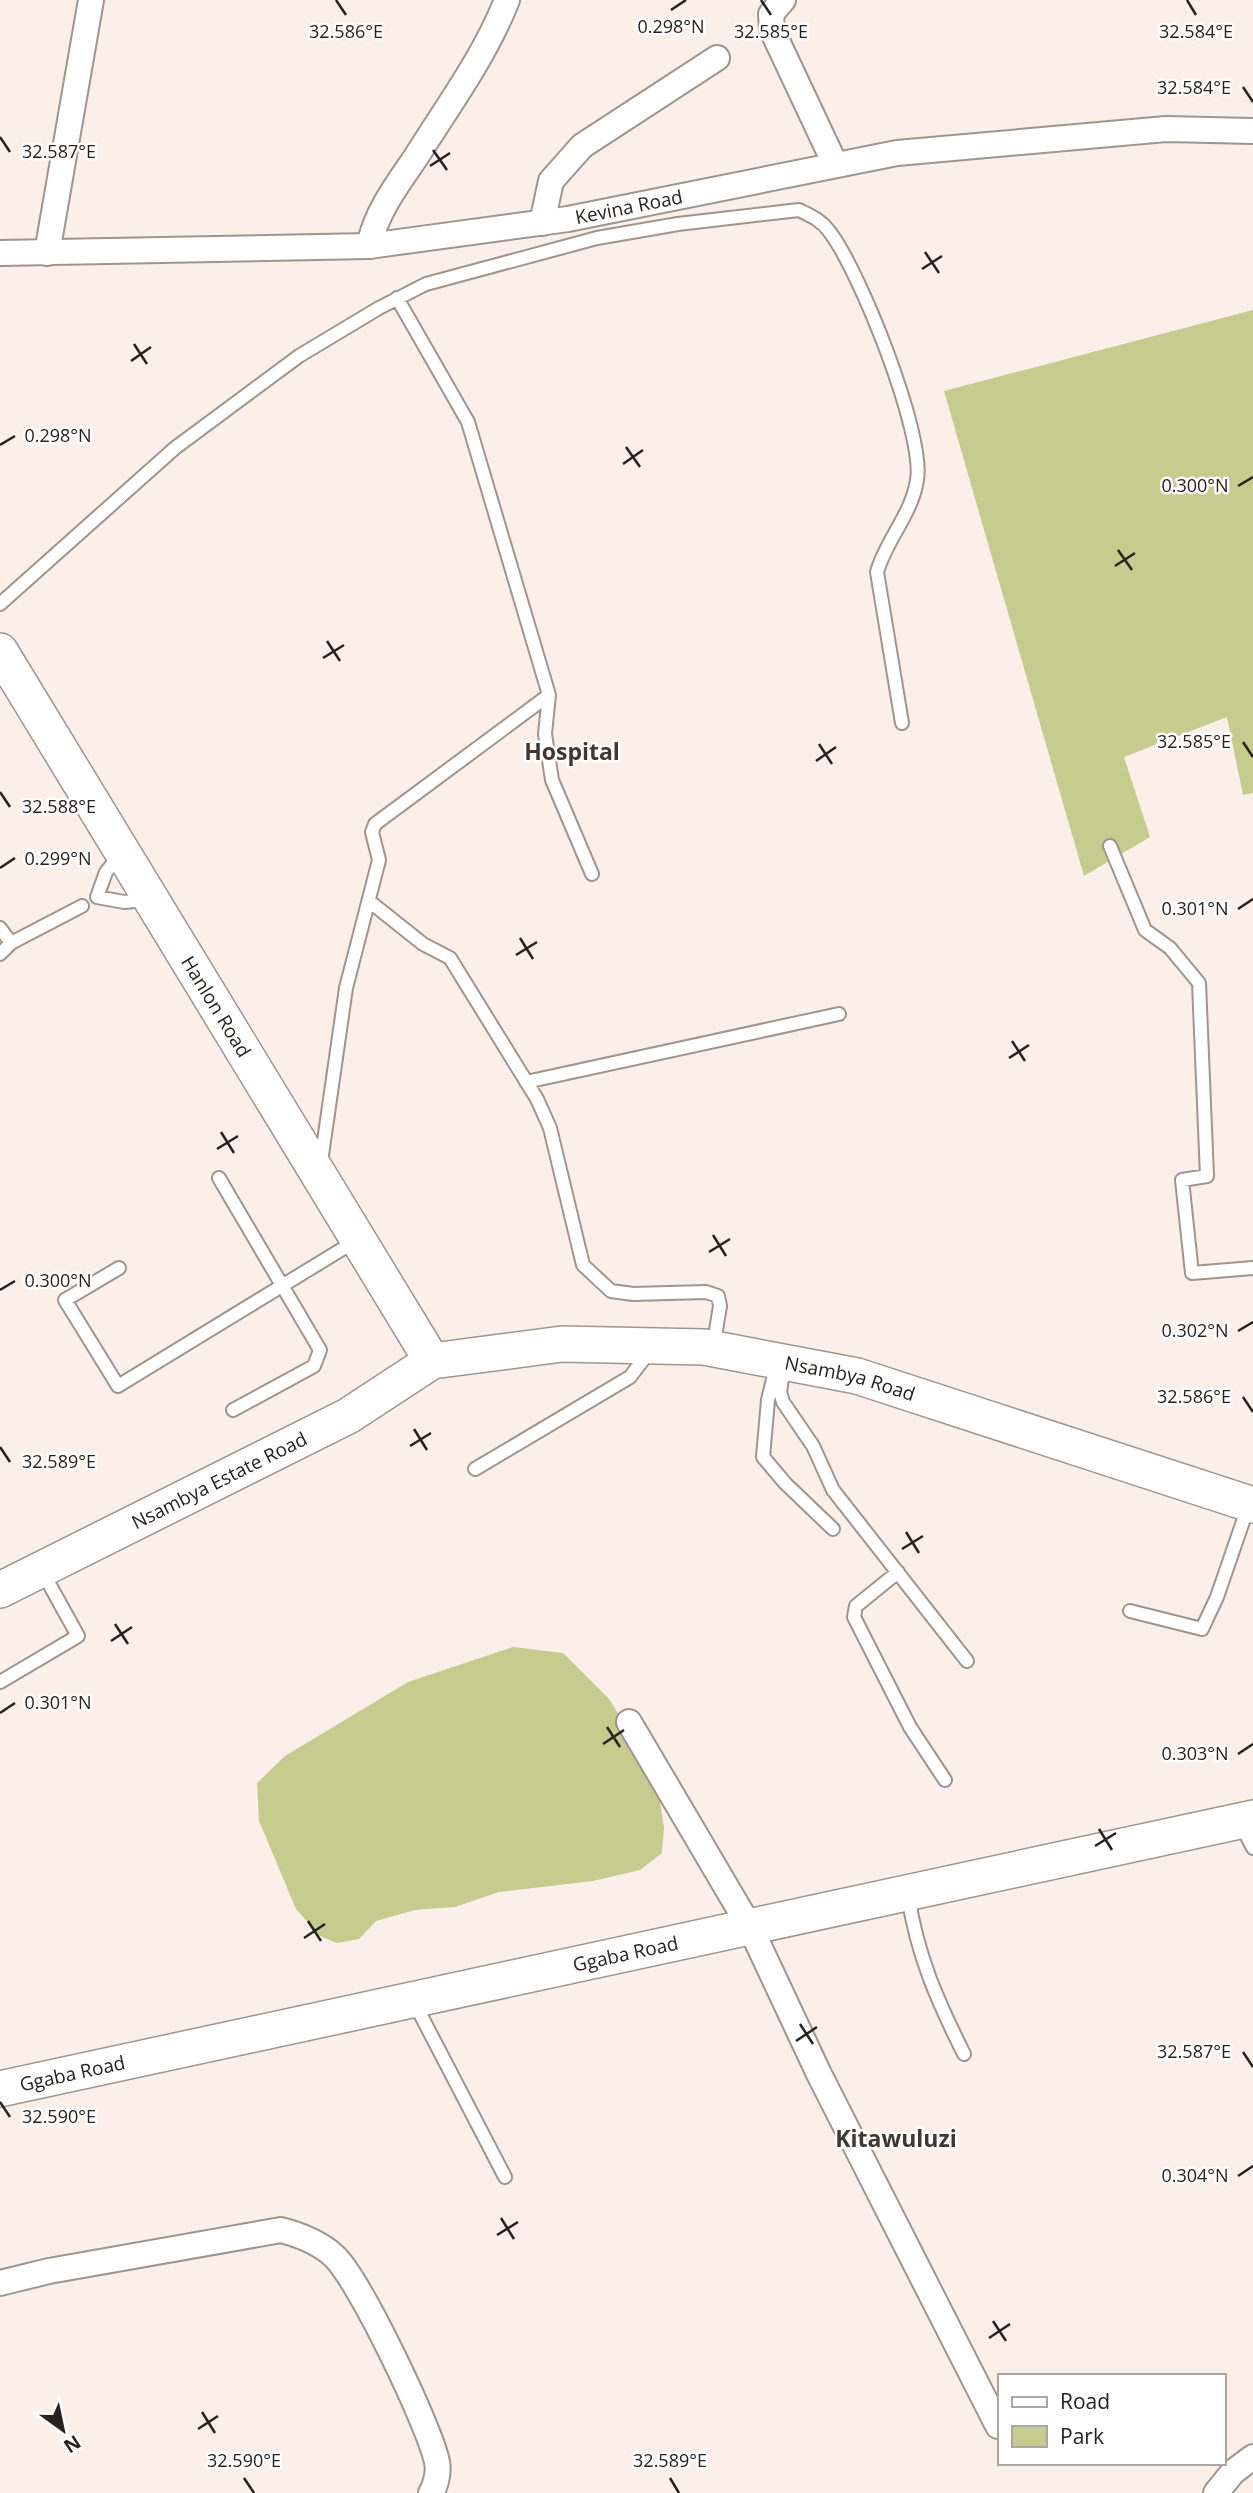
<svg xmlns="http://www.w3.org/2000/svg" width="1253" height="2493" font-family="'Open Sans',sans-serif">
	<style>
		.green { fill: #c6cb8e }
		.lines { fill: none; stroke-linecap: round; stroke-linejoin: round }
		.lane-casing { stroke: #9f958f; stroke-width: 16 }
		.street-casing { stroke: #9f958f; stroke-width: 28 }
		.secondary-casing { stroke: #9f958f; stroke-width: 38 }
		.lane { stroke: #fff; stroke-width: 12 }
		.street { stroke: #fff; stroke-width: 24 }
		.secondary { stroke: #fff; stroke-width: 35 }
		.ticks { fill: none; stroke: #272220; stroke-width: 2.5 }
		.labels { text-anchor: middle; stroke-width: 5; stroke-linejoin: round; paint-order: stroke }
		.street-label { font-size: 19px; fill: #272220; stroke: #fff }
		.quarter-label { font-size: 23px; font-weight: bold; fill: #3f3732; stroke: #fff }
		.ticks-label { font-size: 18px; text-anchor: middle; fill: #272220; stroke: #fff; stroke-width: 5; stroke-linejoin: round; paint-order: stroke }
	</style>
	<rect width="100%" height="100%" fill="#fbefe9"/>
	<path class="green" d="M1253,310v483l-10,2 -16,-78 -103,40 26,80 -66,39 -140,-485z
		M513,1647l50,6 46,46 46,72 9,56 -2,26 -22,17 -47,11 -94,11 -44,15 -40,3 -39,11 -17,18 -22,4 -17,-7 -24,-27 -37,-88 -2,-38 28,-27 123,-74z"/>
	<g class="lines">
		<g class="lane-casing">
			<path id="lane" d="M397,298l71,124 81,273 -4,39 7,46 40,94
				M0,604l175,-156 124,-92 80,-48 47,-24 171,-46 81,-14 121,-14c12,6 22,10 30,21 30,38 96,203 88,249 -5,34 -31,60 -40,92l25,151
				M1110,846l35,84 25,18 29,35 8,193 -25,4 10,93 61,-5
				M120,855l-14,17 -9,25 27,5 22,-2
				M369,901l54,43 27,14 87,141 13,29 33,137 28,26 22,3 73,-2 12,4 2,10 -7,42
				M0,928l11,15
				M0,954l11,-11 71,-37
				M526,1082l313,-68
				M321,1162l25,-174 33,-128 -7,-28 3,-8 174,-129
				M219,1178l101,172 -6,16 -81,44
				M119,1268l-54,32 53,86 239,-146
				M777,1363l-9,37 -5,57 22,26 48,46
				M784,1365l-4,27 3,10 30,44 20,44 134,171
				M475,1469l155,-92 19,-25
				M898,1572l-42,34 -2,11 56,110 35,53
				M1130,1611l72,18 15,-32 32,-93
				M0,1682l78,-46 -36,-65
				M1241,1825l12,23
				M908,1895c9,60 29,105 56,159
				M415,2004l90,173"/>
		</g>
		<g class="street-casing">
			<g id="street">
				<path d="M783,0l-12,14 1,16 63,134"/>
				<path d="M542,223l9,-42 31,-35 135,-88"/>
				<path d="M369,246c7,-34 28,-61 47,-89 32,-51 69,-101 91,-157"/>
				<path id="s1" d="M0,253l369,-7 199,-27 329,-66 269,-24 87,2"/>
				<path d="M47,253l44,-253"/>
				<path d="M629,1722l122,207 68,145 179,352"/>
				<path d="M0,2283l49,-12 232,-41c19,5 38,12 53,26 25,23 96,171 103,206 2,10 -1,23 -6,31"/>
				<path d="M1216,2493l17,-21 20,-15"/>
			</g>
		</g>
		<g class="secondary-casing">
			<g id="secondary">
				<path id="s2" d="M0,651l432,710"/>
				<path id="s3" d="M0,1590l348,-174 84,-55 130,-17 142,3 153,29 396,129"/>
				<path id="s4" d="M0,2089l1253,-271"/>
			</g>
		</g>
		<use href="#lane" class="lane"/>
		<use href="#street" class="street"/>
		<use href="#secondary" class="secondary"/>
	</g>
	<path class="ticks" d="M336,0l10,15M761,0l10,15M1187,0l9,15M671,10l15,-10M1243,87l10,15M0,137l10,15M433,150l14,20M430,166l20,-13M925,252l14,21M922,269l20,-13M134,344l13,20M131,361l20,-14M0,445l15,-9M626,447l14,20M623,464l20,-14M1238,486l15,-9M1118,550l14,20M1115,566l20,-13M327,641l13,20M323,658l21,-13M1243,742l10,15M819,744l13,20M816,761l20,-14M0,792l10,15M0,868l15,-10M1238,909l15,-10M520,938l13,21M516,955l21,-13M1012,1041l13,20M1009,1058l20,-13M221,1132l13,21M217,1149l21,-13M713,1235l13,21M709,1252l21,-13M0,1290l15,-9M1238,1331l15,-9M1243,1397l10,15M414,1429l13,21M410,1446l21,-13M0,1447l10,15M906,1532l13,21M902,1549l21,-13M115,1624l13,20M111,1641l21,-14M0,1713l15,-10M607,1727l13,20M603,1744l21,-14M1238,1754l15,-10M1099,1829l13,21M1095,1846l21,-13M308,1921l13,20M304,1938l21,-14M800,2024l13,20M796,2041l21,-14M1243,2052l10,15M0,2102l10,15M1238,2176l15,-10M501,2218l13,21M497,2235l21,-13M993,2321l13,20M989,2338l21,-14M202,2412l13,21M198,2429l20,-13M244,2478l10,15M670,2478l9,15"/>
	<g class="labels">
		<g class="street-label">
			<text dy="7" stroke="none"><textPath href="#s1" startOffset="632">Kevina Road</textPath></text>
			<text dy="7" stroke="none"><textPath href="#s2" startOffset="416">Hanlon Road</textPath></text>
			<text dy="7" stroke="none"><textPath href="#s3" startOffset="912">Nsambya Road</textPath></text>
			<text dy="7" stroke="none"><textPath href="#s3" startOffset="245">Nsambya Estate Road</textPath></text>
			<text dy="7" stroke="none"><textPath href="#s4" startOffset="640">Ggaba Road</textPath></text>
			<text dy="7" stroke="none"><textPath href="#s4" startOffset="74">Ggaba Road</textPath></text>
		</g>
		<g class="quarter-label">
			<text x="572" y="760">Hospital</text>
			<text x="896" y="2147">Kitawuluzi</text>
		</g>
	</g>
	<g class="ticks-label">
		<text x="671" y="33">0.298°N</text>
		<text x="346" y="38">32.586°E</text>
		<text x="771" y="38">32.585°E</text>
		<text x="1196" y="38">32.584°E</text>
		<text x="1194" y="94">32.584°E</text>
		<text x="59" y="158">32.587°E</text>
		<text x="58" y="442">0.298°N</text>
		<text x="1195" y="492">0.300°N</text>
		<text x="1194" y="748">32.585°E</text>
		<text x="59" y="813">32.588°E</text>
		<text x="58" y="865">0.299°N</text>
		<text x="1195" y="915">0.301°N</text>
		<text x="58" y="1287">0.300°N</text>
		<text x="1195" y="1337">0.302°N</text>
		<text x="1194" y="1403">32.586°E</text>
		<text x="59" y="1468">32.589°E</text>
		<text x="58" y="1709">0.301°N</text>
		<text x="1195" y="1760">0.303°N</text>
		<text x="1194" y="2058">32.587°E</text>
		<text x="59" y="2123">32.590°E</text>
		<text x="1195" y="2182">0.304°N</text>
		<text x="244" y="2467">32.590°E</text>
		<text x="670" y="2467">32.589°E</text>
	</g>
	<rect x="998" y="2374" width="228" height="91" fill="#ffffff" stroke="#a9a7a6" stroke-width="2"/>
	<rect x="1012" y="2397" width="35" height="10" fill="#ffffff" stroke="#a9a7a6" stroke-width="2"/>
	<text x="1060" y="2409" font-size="21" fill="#272220">Road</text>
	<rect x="1012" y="2426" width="35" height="21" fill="#c6cb8e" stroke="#a9a7a6" stroke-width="2"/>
	<text x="1060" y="2444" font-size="21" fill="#272220">Park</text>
	<g transform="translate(63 2430) rotate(147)" stroke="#ffffff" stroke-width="5" paint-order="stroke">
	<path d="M0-5L12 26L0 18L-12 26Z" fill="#272220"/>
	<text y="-10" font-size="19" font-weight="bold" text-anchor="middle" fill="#272220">N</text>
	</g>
</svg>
